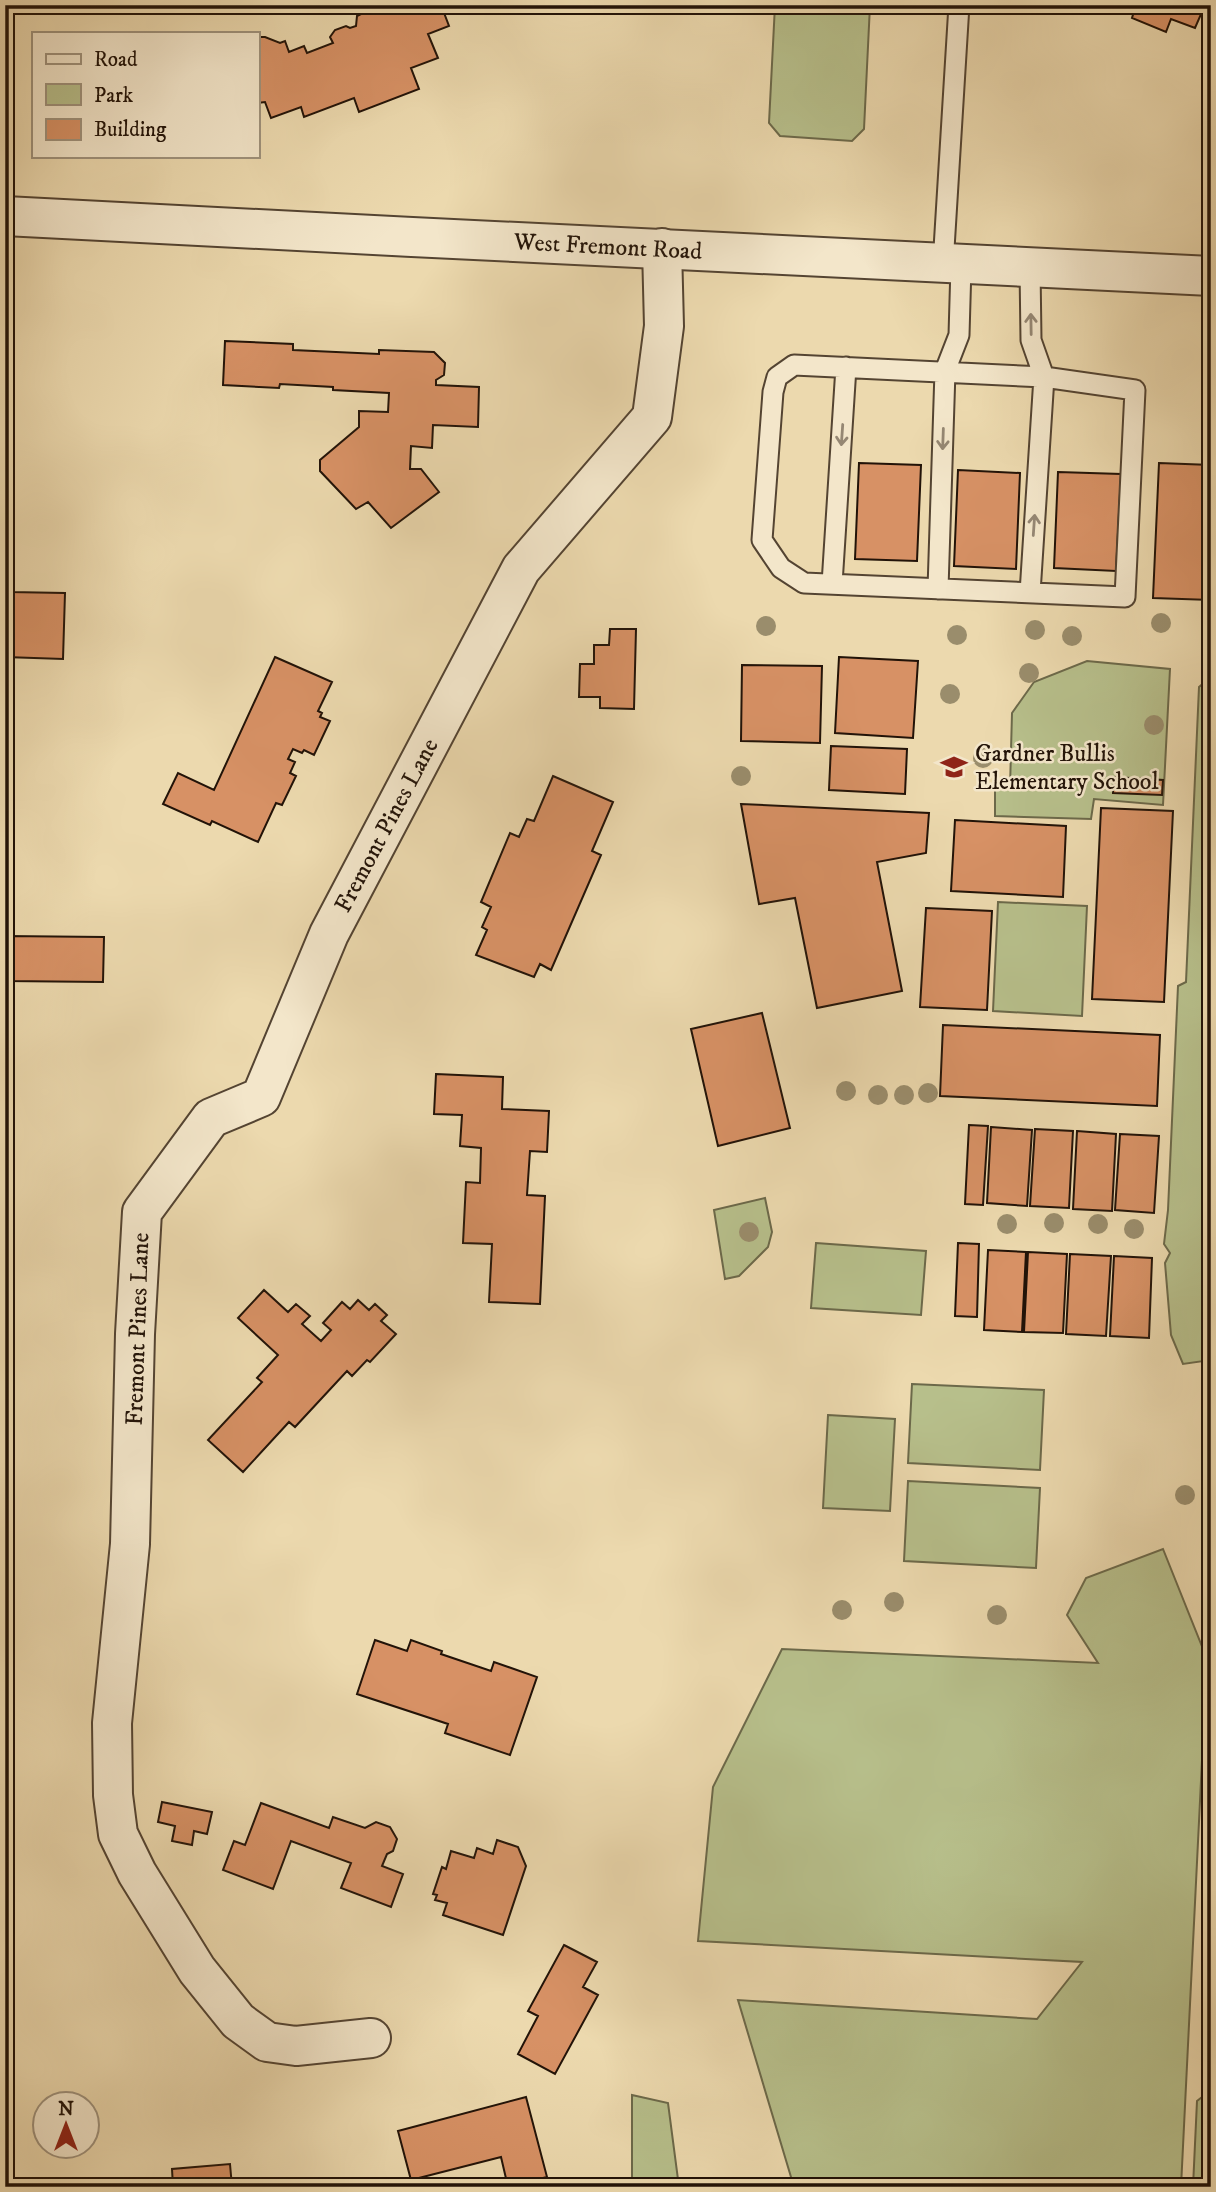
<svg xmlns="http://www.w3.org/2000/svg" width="1216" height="2192" font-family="'IM FELL DW Pica',serif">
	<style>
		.green { fill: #b7bf8b; stroke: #6c694a; stroke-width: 2 }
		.building { fill: #d79165; stroke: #221308; stroke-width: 2 }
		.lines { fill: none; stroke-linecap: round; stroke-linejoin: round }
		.service-casing { stroke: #544432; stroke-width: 23 }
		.minor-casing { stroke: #544432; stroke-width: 42 }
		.tertiary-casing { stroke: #544432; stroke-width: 42 }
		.service { stroke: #f3e6ca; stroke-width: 19 }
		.minor { stroke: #f3e6ca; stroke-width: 38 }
		.tertiary { stroke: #f3e6ca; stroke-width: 38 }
		.tree { fill: #9a8d6c }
		.oneway { stroke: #958773 }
		.labels { text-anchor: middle; stroke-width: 5; stroke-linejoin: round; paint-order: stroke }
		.street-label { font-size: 24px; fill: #221308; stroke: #f3e6ca }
		.poi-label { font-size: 24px; fill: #221308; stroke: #f3e6ca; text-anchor: start }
	</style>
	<rect width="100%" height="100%" fill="#ecd9ae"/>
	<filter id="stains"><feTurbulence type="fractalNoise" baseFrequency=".00286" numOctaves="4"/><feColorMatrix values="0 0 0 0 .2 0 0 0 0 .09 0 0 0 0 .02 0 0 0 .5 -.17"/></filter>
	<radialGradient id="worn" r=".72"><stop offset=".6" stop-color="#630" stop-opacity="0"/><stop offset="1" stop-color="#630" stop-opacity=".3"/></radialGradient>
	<path class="green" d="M775,5h95l-6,124 -12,12 -72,-5 -11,-13z
		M1087,661l83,8 -7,136 -69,-6 -3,20 -96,-3v-29l15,1 2,-75 22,-31z
		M1211,677v683l-28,4 -12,-29 -6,-72 5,-10 -6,-9 4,-34 10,-224 8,-4 13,-295z
		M998,902l89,4 -5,110 -89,-5z
		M765,1198l7,34 -4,15 -29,29 -14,3 -11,-69z
		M816,1243l110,8 -5,64 -110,-7z
		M912,1384l132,6 -4,80 -132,-7z
		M828,1415l67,4 -5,92 -67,-3z
		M908,1481l132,7 -4,80 -132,-7z
		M1163,1549l44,110 -26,528h-387l-56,-187 299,19 45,-57 -384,-21 15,-154 69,-138 316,14 -31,-48 19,-37z
		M1211,2090v97h-18l4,-86z
		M632,2095l36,8 11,84h-47z"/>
	<path class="building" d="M379,5h62l8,21 -21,8 10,24 -27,10 8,21 -60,23 -5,-14 -50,19 -3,-10 -30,11 -6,-16 -8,1v-66h8l15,6 5,-2 4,11 15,-6 3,7 26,-10 -3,-6 5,-7 11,-4 4,2 6,-2 1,-10z
		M1136,5h69l-10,23 -24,-9 -5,13 -34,-14z
		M225,341l68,3v6l86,4v-4l55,2 11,11 -1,12 -8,5v5l43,2 -1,40 -45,-2 -1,23 -21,-2 -1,23h11l18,23 -48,36 -23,-26 -12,7 -36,-38v-11l39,-33v-16l29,1 1,-19 -56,-3v-3l-53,-3 -1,4 -56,-3z
		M859,463l62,2 -4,96 -62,-2z
		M1159,463l52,2v135l-58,-2z
		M958,470l62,3 -4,96 -62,-3z
		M1058,472l63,2 -5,97 -62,-3z
		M5,577h5v15l55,1 -2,66 -58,-2z
		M610,629h26l-2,80 -34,-1v-11h-21l1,-33h14v-19h15z
		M275,657l57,25 -14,29 4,2 -2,4 10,4 -16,34 -10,-5 -2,3 -9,-4 -5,10 7,3 -5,11 6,3 -14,29 -6,-2 -18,39 -46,-21 -2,4 -47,-21 15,-31 36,17z
		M839,657l79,4 -5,77 -78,-5z
		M742,665l80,1 -2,77 -79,-2z
		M831,746l76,3 -2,45 -76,-4z
		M553,776l60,26 -21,49 9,4 -50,115 -11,-6 -6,13 -58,-22 11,-25 -5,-3 9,-20 -10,-5 29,-69 9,4 8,-18 7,2z
		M1114,777l49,3 -1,15 -49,-2z
		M741,804l188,9 -3,40 -49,9 25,129 -85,17 -22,-110 -36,6z
		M1101,808l72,3 -9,191 -72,-3z
		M955,820l111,6 -3,71 -112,-6z
		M926,908l66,3 -5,99 -67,-3z
		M5,936l99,1 -1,45 -98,-1z
		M762,1013l28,115 -72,18 -27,-117z
		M943,1025l217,10 -3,71 -217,-10z
		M436,1074l67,3 -1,32 47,2 -2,41 -17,-1 -3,44 18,1 -5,108 -51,-2 3,-58 -29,-1 3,-61 14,1 1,-35 -21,-2 2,-31 -28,-1z
		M969,1125l19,1 -5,79 -18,-1z
		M991,1127l41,3 -5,76 -40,-3z
		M1035,1129l38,2 -4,77 -39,-2z
		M1077,1131l39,3 -4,77 -39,-2z
		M1120,1134l39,2 -5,77 -39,-3z
		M958,1243l21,1 -2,73 -22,-1z
		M988,1250l38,2 -4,80 -38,-2z
		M1028,1252l39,2 -4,79 -39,-1z
		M1070,1254l41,2 -5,80 -40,-2z
		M1114,1256l38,2 -3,80 -39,-2z
		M264,1290l24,22 8,-8 14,12 -8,8 19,17 10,-11 -8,-7 19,-21 8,7 8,-9 11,10 6,-6 12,11 -6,6 15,13 -26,28 -3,-2 -15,16 -5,-5 -52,56 -6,-5 -46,50 -35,-32 54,-58 -5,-4 21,-23 -40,-37z
		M375,1640l32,11 4,-11 31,11 -1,3 50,17 3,-9 43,15 -27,78 -65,-22 3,-9 -91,-30z
		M162,1802l50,10 -5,22 -13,-3 -2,14 -20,-4 3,-15 -17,-4z
		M261,1803l68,25 4,-11 32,11 11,-6 14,5 7,12 -4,12 -6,3 -5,12 21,8 -12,33 -50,-19 10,-25 -60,-22 -18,48 -50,-19 11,-29 11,4z
		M497,1840l21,7 8,19 -23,69 -60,-20 4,-12 -12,-3 2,-5 -4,-1 9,-27 4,2 5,-18 23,7 3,-10 16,6z
		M564,1945l33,17 -14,25 15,8 -43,79 -37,-20 20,-38 -10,-5z
		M526,2097l21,80 -39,10 -7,-30 -90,23 -13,-49z
		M5,2158l5,1 -5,22z
		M230,2164l2,23h-59l-1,-18z"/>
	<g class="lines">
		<g class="service-casing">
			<path id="service" d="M943,265l16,-260
				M1030,268l1,72 13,37 -14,216
				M794,365l250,12 91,13 -10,207 -321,-14 -23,-15 -19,-28 11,-148 4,-15z
				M832,584l14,-217
				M938,589l7,-218 14,-36 2,-69"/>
		</g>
		<g class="minor-casing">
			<path id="minor" d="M371,2038l-75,8 -29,-4 -29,-21 -41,-51 -60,-97 -19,-39 -5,-39 -1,-72 18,-179 5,-210 7,-122 69,-94 50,-21 68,-163 192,-365 131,-152 12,-91 -2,-78"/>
		</g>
		<g class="tertiary-casing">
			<path id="tertiary" d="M5,216c402,20 804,43 1206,60"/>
		</g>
		<use href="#service" class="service"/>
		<use href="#minor" class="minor"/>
		<use href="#tertiary" class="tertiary"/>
	</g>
	<g class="tree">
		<circle cx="1161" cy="623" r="10"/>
		<circle cx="766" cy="626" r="10"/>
		<circle cx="1035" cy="630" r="10"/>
		<circle cx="957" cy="635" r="10"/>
		<circle cx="1072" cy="636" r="10"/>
		<circle cx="1029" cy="673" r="10"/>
		<circle cx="950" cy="694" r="10"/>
		<circle cx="1154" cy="725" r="10"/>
		<circle cx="983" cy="758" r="10"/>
		<circle cx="741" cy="776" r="10"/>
		<circle cx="846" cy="1091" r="10"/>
		<circle cx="928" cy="1093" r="10"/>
		<circle cx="878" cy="1095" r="10"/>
		<circle cx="904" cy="1095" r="10"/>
		<circle cx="1054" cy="1223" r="10"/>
		<circle cx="1007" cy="1224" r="10"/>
		<circle cx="1098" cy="1224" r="10"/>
		<circle cx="1134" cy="1229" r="10"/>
		<circle cx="749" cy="1232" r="10"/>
		<circle cx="1185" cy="1495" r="10"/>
		<circle cx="894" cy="1602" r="10"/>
		<circle cx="842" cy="1610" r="10"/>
		<circle cx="997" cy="1615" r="10"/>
	</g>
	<defs><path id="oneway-shaft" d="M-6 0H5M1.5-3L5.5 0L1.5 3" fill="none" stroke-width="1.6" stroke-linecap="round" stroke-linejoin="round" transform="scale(1.75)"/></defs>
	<g class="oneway">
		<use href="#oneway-shaft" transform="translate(1031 324) rotate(-91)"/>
		<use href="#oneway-shaft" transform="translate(842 435) rotate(94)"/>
		<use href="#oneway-shaft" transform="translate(943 439) rotate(92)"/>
		<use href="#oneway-shaft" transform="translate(1034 525) rotate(-86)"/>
	</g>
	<defs>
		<g id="school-bare" transform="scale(2.1)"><path d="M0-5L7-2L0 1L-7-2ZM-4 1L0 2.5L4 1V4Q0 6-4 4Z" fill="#8f2418" stroke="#f3e6ca" stroke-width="2.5" paint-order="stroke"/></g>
	</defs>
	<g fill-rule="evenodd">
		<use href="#school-bare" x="954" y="767"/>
	</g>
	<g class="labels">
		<g class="street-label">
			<text transform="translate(608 246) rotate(3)" y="8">West Fremont Road</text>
			<text transform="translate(386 825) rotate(-62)" y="8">Fremont Pines Lane</text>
			<text transform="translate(137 1329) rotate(-88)" y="8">Fremont Pines Lane</text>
		</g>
		<g class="poi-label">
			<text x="975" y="761">Gardner Bullis<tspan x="975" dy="28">Elementary School</tspan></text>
		</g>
	</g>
	<rect width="1216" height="2192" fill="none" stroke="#ecd9ae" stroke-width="28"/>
	<rect x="7" y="7" width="1202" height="2178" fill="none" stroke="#221308" stroke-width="3.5"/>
	<rect x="14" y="14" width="1188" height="2164" fill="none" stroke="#221308" stroke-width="2"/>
	<rect x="32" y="32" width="228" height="126" fill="#f3e6ca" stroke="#9f927c" stroke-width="2"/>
	<rect x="46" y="54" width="35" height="10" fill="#f3e6ca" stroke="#9f927c" stroke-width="2"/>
	<text x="94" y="66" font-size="21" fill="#221308">Road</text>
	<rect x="46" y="84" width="35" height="21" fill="#b7bf8b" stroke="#9f927c" stroke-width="2"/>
	<text x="94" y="102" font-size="21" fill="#221308">Park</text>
	<rect x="46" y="119" width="35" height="21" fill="#d79165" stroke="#9f927c" stroke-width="2"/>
	<text x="94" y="136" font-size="21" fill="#221308">Building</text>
	<g transform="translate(66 2125)"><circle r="33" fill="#f3e6ca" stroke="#9f927c" stroke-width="2"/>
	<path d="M0-5L12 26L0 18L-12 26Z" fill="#8f2418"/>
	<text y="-10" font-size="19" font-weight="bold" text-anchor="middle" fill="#221308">N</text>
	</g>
	<rect width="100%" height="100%" filter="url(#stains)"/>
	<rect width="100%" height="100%" fill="url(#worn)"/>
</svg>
